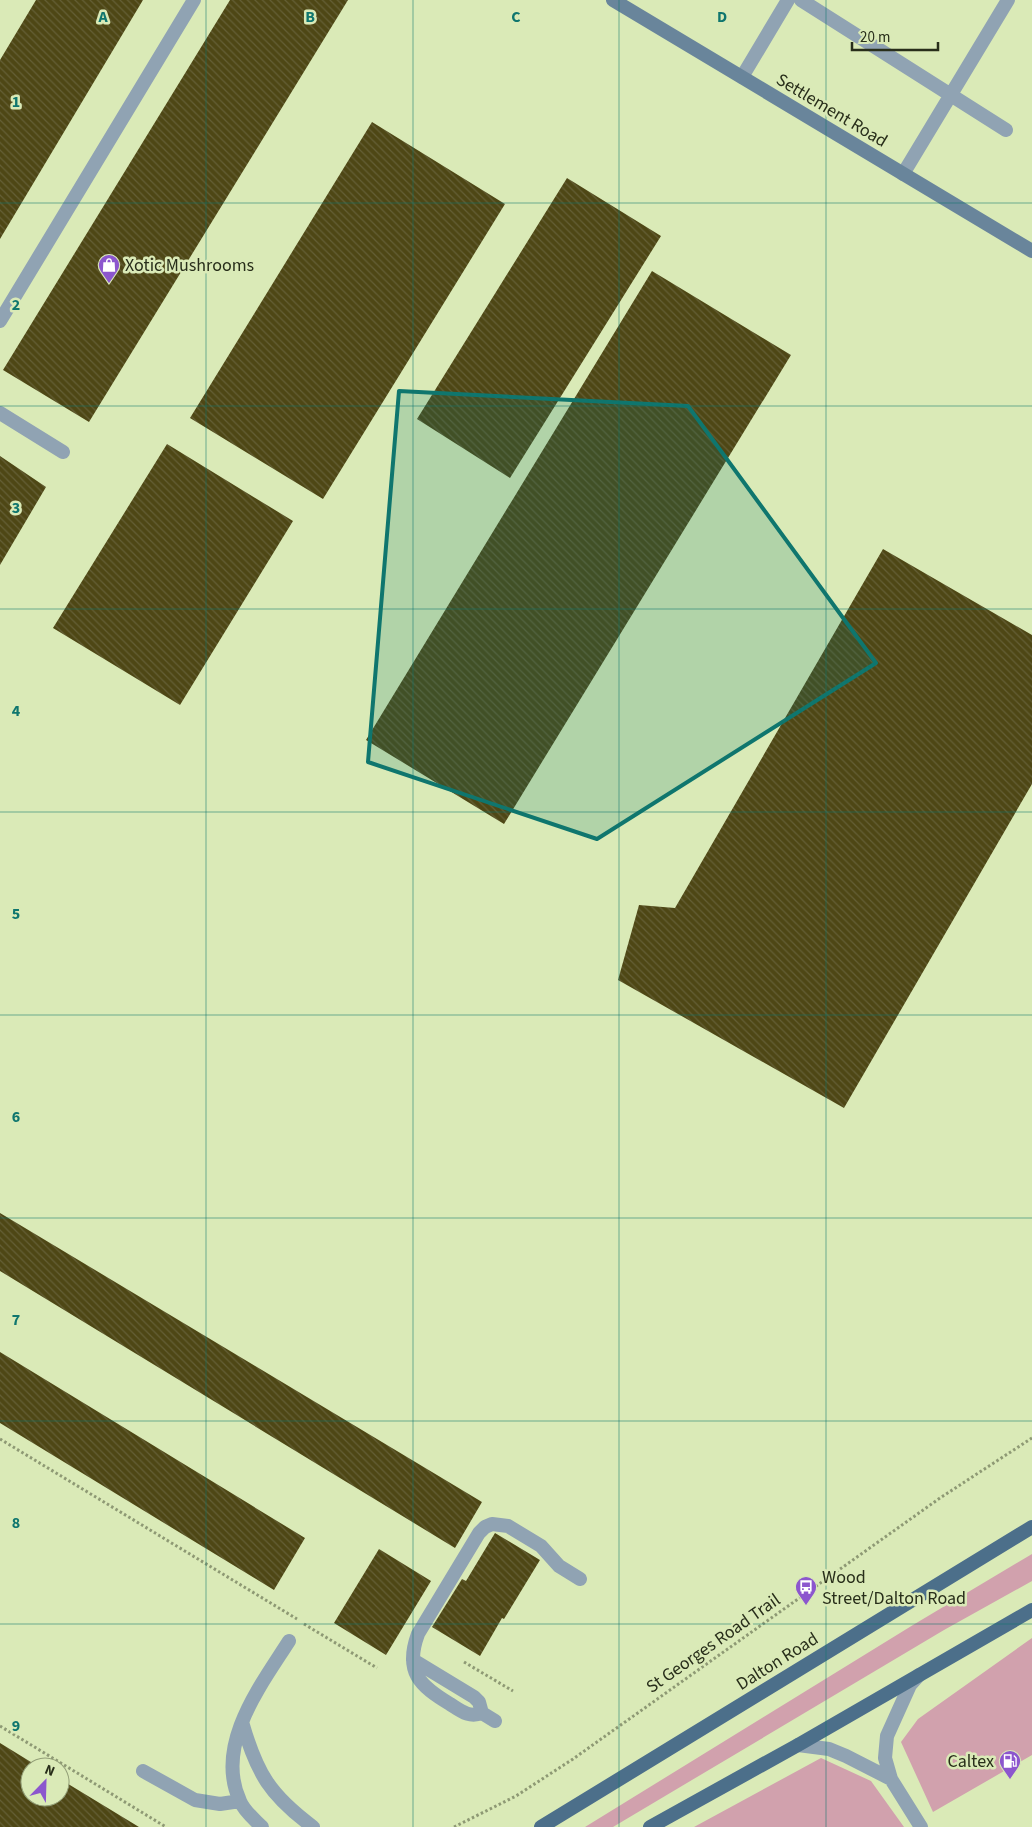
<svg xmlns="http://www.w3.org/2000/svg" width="1032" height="1827" font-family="'Source Sans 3',sans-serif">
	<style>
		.green { fill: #d1a1ad }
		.building { fill: url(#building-back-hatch) }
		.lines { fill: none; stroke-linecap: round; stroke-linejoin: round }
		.path { stroke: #8e9974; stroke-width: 3; stroke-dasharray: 2.5 2.5; stroke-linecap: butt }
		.service { stroke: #90a3b3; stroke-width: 14 }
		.secondary { stroke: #69859b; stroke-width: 14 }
		.primary { stroke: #4c6f8a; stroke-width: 14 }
		.marked { fill: #0f766e; fill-opacity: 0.2; stroke: #0f766e; stroke-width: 4; stroke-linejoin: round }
		.grid { fill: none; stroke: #0f766e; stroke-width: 1; stroke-opacity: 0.55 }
		.labels { text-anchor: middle; stroke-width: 5; stroke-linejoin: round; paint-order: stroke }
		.street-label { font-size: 18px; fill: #282e1a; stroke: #daeab7 }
		.poi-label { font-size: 18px; fill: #282e1a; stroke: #daeab7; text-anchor: start }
		.grid-label { font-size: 16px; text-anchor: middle; font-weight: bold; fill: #0f766e; stroke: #daeab7; stroke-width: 5; stroke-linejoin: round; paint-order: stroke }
	</style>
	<defs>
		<pattern id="building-back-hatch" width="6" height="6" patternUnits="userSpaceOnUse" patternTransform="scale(1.25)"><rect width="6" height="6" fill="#4e4715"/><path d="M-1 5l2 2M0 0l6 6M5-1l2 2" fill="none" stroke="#645f36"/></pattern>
	</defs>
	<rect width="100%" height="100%" fill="#daeab7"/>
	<path class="green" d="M1032,1554v27l-88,49 -331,197h-28l328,-202z
		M1032,1638v117l-99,57 -32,-70 17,-23z
		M821,1758l50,23 33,46h-210z"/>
	<path class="building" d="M36,0h107l-143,239v-179z
		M230,0h118l-259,422 -86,-52z
		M372,122l133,82 -182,295 -133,-81z
		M567,178l94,58 -151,242 -93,-59z
		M652,271l139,84 -287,469 -138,-84z
		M167,444l126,77 -113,184 -127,-77z
		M0,456l46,31 -46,78z
		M883,549l149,86v149l-188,324 -226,-128 21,-75 36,3z
		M0,1213l482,289 -27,46 -455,-277z
		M0,1352l305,186 -31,52 -274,-167z
		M495,1533l45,27 -36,59 -2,-1 -22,38 -48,-29 30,-48 4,2z
		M379,1549l52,32 -45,74 -52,-32z
		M0,1743l39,24h-9v30h30v-18l79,48h-139z"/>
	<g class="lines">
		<path class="path" d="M0,1439l297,180
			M304,1624l73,44
			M464,1662l49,29
			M0,1726l166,101
			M454,1827l62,-31 57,-37 367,-261 92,-60"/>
		<path class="service" d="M801,0l205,130
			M742,77l46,-77
			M903,174l105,-174
			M0,321l194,-321
			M0,413l63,39
			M413,1660l61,37 5,5 3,11
			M919,1675l-9,10 -23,51 -2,22 6,21 30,48
			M495,1721l-13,-8c-13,5 -21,-2 -32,-9 -30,-18 -46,-32 -32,-70l61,-101 6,-6 7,-3 16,2 33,20 18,20 21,13
			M242,1722c15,52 28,73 71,105
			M798,1745l31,4 17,7 45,23
			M143,1771l52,29 25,4 20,-3
			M262,1827c-8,-8 -18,-16 -22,-26 -26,-56 21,-116 49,-160"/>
		<path class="secondary" d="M613,0l419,251"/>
		<path class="primary" d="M541,1827l491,-300
			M650,1827l148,-82 234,-135"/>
	</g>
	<path class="marked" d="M399,391l289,15 188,257 -279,176 -229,-77z"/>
	<path class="grid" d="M206,0v1827M413,0v1827M619,0v1827M826,0v1827M0,203h1032M0,406h1032M0,609h1032M0,812h1032M0,1015h1032M0,1218h1032M0,1421h1032M0,1624h1032"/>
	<defs>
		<g id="shop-pin" transform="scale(1.125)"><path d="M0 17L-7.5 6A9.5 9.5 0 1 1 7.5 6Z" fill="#8c56ce" stroke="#daeab7"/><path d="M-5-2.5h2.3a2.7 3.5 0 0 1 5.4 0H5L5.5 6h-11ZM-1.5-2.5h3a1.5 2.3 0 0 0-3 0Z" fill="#fff"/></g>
		<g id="bus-pin" transform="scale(1.125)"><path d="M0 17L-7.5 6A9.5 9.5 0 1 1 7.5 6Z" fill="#8c56ce" stroke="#daeab7"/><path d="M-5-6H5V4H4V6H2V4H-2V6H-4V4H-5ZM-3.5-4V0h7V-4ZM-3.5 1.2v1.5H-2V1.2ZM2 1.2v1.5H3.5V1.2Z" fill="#fff"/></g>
		<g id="fuel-pin" transform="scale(1.125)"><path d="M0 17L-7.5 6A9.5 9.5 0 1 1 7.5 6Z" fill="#8c56ce" stroke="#daeab7"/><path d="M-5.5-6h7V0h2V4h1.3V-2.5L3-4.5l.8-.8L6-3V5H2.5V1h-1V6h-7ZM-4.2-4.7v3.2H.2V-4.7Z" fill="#fff"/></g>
	</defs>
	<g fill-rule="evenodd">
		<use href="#shop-pin" x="109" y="265"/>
		<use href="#bus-pin" x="806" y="1587"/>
		<use href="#fuel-pin" x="1010" y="1761"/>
	</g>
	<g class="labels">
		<g class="street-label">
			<text transform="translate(832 110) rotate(31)" y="6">Settlement Road</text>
			<text transform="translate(713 1643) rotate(-35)" y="6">St Georges Road Trail</text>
			<text transform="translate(777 1661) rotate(-32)" y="6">Dalton Road</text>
		</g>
		<g class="poi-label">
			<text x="125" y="271">Xotic Mushrooms</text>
			<text x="822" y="1583">Wood<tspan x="822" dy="21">Street/Dalton Road</tspan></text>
			<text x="994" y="1767" text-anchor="end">Caltex</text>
		</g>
	</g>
	<g class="grid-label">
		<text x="103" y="22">A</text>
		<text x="310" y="22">B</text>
		<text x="516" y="22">C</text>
		<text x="722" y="22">D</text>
		<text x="16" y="107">1</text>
		<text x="16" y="310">2</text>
		<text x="16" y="513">3</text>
		<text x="16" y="716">4</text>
		<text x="16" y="919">5</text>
		<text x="16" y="1122">6</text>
		<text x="16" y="1325">7</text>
		<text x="16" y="1528">8</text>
		<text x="16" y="1731">9</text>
	</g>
	<g transform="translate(45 1782) rotate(23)"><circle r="24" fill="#daeab7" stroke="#939f78"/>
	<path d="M0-4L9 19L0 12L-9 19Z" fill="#8c56ce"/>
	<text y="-8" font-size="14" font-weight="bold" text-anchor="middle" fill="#282e1a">N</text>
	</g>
	<path d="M852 42v8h86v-8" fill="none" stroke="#282e1a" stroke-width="2.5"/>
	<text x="860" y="42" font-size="15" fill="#282e1a" stroke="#daeab7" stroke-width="4" paint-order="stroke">20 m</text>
</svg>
